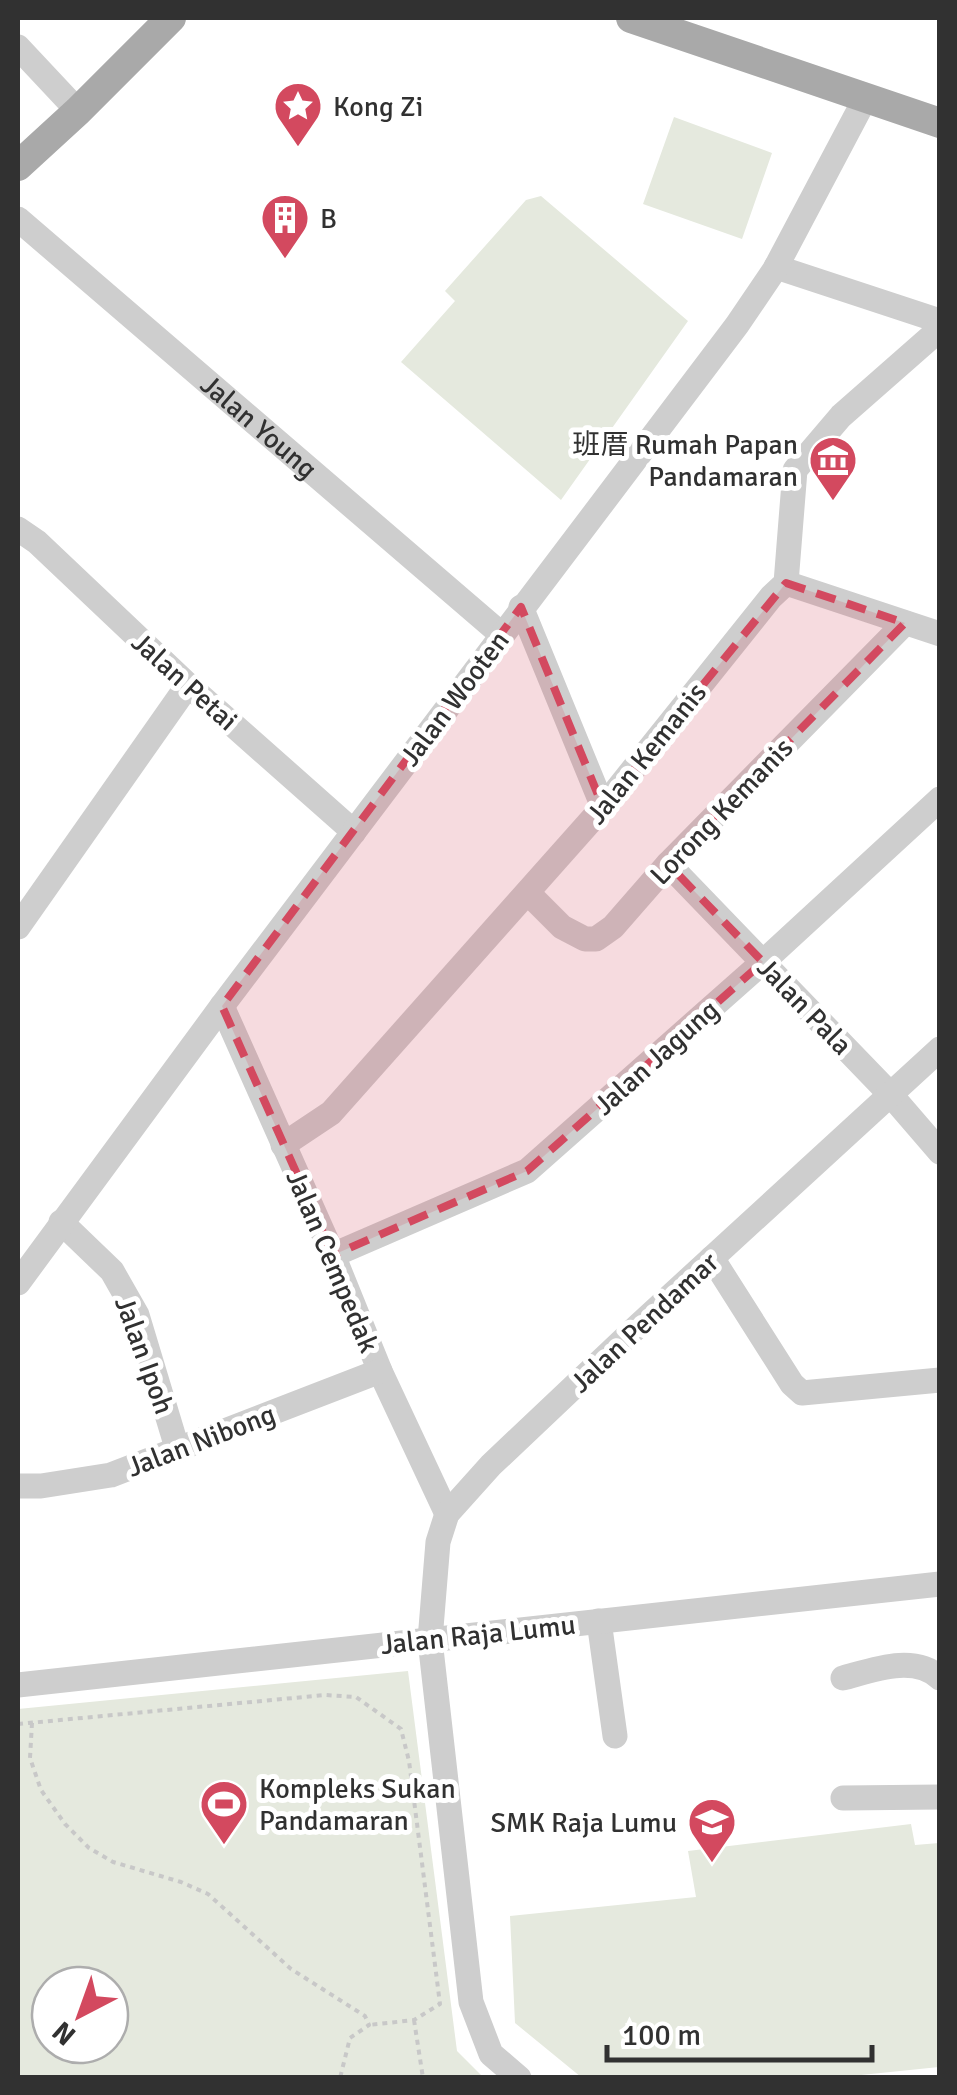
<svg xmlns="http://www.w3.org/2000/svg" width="957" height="2095" font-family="Signika,'Noto Sans SC',sans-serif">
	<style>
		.green { fill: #e5e9de; fill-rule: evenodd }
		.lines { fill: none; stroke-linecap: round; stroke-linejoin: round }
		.path { stroke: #c8c8c8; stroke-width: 4; stroke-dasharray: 5 5; stroke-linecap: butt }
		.minor { stroke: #cecece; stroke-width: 25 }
		.major { stroke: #a9a9a9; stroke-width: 30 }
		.marked { fill: #d3495f; fill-opacity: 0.2; stroke: #d3495f; stroke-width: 8; stroke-dasharray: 20 12; stroke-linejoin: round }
		.labels { text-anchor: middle; stroke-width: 10; stroke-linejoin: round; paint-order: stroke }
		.poi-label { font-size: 28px; fill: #313131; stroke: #fff; text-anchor: start }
		.street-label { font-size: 28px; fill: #313131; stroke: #fff }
	</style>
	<rect width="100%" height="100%" fill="#fff"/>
	<path class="green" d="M674,117l98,36 -30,86 -99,-35z
		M541,196l147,125 -127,179 -160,-138 54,-61 -10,-10 81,-91z
		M408,1671l49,380 26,26h-465v-368zM50,1985h60v60h-60z
		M911,1824l4,21 24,-2v224l-107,11 -251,-1 -66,-54 -5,-107 186,-19 -8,-46z"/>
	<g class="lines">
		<path class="path" d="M32,1723l-2,35 11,32 24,34 24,24 24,14 68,20 27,12 83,75 74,47 4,9 -19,13 -10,40
			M18,1724l307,-29 31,2 45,32 8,32 31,243 -26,16 -45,5
			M414,2020l9,58"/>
		<g class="minor">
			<path d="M18,47l60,64"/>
			<path id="s1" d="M18,219l483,415"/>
			<path d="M776,267l164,54"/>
			<path d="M18,529l19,13 151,143 166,147"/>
			<path d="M786,583l154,51"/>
			<path d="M521,607l82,200"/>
			<path d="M668,864l222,230 50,58"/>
			<path d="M528,893l34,34 23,12h11l17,-12 55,-63 237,-241"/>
			<path d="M18,927l170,-242"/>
			<path d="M222,1006l111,249 47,116 67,143"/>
			<path d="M283,1145l48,-32 272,-306 168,-210 15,-14 9,-113 46,-54 99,-87"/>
			<path d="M61,1222l51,49 25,44 41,136"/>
			<path d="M333,1255l194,-84 236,-209 177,-163"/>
			<path d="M712,1258l80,126 10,9 138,-13"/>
			<path d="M18,1283l204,-277 515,-681 38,-56 91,-172"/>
			<path d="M18,1486h23l70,-11 269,-104"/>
			<path d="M599,1621l16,115"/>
			<path d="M843,1678c30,-8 71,-24 97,0"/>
			<path d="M18,1685l922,-101"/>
			<path d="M843,1798l97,-1"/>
			<path d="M519,2078l-28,-24 -20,-52 -41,-362 8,-98 9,-28 44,-49 148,-140 301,-276"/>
		</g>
		<path class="major" d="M631,18l309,105
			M18,166l60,-55 93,-93"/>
	</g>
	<path class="marked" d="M786,583l119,40 -237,241 95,98 -236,209 -194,84 -111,-249 299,-399 82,200z"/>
	<defs>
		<g id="sight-pin" transform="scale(2.5)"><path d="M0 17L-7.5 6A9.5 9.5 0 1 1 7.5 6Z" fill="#d3495f" stroke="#fff"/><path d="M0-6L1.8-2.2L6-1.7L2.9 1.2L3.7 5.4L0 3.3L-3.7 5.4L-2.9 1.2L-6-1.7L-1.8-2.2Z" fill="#fff"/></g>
		<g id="building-pin" transform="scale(2.5)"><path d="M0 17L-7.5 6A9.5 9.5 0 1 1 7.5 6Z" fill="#d3495f" stroke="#fff"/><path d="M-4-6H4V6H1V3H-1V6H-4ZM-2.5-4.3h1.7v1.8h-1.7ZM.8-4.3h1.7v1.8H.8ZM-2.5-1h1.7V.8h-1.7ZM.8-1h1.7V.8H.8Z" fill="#fff"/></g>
		<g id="museum-pin" transform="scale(2.5)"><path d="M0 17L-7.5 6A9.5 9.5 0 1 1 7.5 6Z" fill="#d3495f" stroke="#fff"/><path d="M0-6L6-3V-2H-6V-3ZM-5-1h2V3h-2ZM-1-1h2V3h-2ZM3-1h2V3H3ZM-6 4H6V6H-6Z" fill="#fff"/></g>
		<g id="stadium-pin" transform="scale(2.5)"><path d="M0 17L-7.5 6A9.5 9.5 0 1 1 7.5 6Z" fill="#d3495f" stroke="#fff"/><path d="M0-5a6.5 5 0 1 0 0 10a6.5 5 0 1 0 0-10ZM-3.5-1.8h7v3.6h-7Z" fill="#fff"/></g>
		<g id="school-pin" transform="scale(2.5)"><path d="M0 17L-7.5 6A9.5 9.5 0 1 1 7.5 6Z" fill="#d3495f" stroke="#fff"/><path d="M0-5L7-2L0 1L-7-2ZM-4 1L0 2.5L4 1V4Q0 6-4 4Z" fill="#fff"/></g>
	</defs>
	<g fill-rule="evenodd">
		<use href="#sight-pin" x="298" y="106"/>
		<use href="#building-pin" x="285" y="218"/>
		<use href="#museum-pin" x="833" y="460"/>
		<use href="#stadium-pin" x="224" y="1804"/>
		<use href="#school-pin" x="712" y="1822"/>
	</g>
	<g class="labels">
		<g class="poi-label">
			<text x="333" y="116">Kong Zi</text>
			<text x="320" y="228">B</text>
			<text x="798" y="454" text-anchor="end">班厝 Rumah Papan<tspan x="798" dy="32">Pandamaran</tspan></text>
			<text x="259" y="1798">Kompleks Sukan<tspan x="259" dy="32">Pandamaran</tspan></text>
			<text x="677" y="1832" text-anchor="end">SMK Raja Lumu</text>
		</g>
		<g class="street-label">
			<text dy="10" stroke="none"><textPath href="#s1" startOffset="318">Jalan Young</textPath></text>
			<text transform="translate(185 681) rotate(42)" y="10">Jalan Petai</text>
			<text transform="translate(454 698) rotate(-53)" y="10">Jalan Wooten</text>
			<text transform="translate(646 753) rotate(-51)" y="10">Jalan Kemanis</text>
			<text transform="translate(721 811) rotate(-46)" y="10">Lorong Kemanis</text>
			<text transform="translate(805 1006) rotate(46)" y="10">Jalan Pala</text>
			<text transform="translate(656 1057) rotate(-42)" y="10">Jalan Jagung</text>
			<text transform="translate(333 1261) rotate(67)" y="10">Jalan Cempedak</text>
			<text transform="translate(644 1322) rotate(-43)" y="10">Jalan Pendamar</text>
			<text transform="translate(145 1355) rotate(70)" y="10">Jalan Ipoh</text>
			<text transform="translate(201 1440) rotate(-21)" y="10">Jalan Nibong</text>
			<text transform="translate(478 1634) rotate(-6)" y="10">Jalan Raja Lumu</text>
		</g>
	</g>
	<rect width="957" height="2095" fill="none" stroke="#313131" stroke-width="40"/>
	<g transform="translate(80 2015) rotate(221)"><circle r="48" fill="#ffffff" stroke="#adadad" stroke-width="2.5"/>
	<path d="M0-8L18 38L0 25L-18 38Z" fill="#d3495f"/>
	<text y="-15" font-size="28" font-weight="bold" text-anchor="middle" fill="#313131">N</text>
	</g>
	<path d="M607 2045v15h265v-15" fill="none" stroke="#313131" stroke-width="5"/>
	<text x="622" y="2045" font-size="30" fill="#313131" stroke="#ffffff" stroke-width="8" paint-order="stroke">100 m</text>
</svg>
